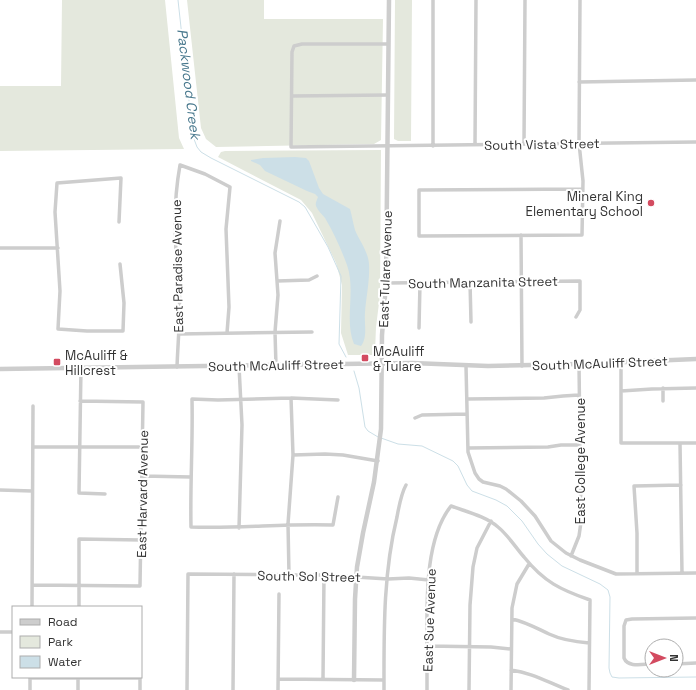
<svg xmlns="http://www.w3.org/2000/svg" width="696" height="690" font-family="'Space Grotesk',sans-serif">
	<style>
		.green { fill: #e4e8dd }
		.water { fill: #ccdfe7 }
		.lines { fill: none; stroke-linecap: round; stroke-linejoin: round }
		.stream { stroke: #ccdfe7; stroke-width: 1 }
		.minor { stroke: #cdcdcd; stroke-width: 3.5 }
		.tertiary { stroke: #cdcdcd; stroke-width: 4.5 }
		.poi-dot { fill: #d34b60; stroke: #fff; stroke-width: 1.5 }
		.labels { text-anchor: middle; stroke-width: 4; stroke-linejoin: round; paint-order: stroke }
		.street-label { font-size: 13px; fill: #333; stroke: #fff }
		.poi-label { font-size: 13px; fill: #333; stroke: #fff; text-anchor: start }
		.water-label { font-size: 14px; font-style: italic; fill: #48788d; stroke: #fff }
	</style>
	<rect width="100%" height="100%" fill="#fff"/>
	<path class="green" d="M62,0h103l14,138 5,11 -184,2v-65h61z
		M187,0h77v19h119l-2,121 -7,4 -158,3 -10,-8 -5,-11z
		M395,0h17l-1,141h-13l-4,-2z
		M381,150l-1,145 -4,32 -1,25 -3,3h-24l-7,-22 1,-48 -6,-22 -24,-50 -11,-13 -83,-43 3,-5 4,-1z"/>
	<path class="water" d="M295,157l11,1 3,3 10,27 4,6 27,15c2,7 3,14 5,21 5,12 13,21 14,34 1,17 -3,33 -4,49 -1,11 3,24 -4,33l-7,-2c-10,-24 2,-53 -7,-79 -6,-16 -13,-32 -22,-47 -3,-4 -7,-7 -9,-12 -1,-3 1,-6 2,-9l-3,-3 -8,-3 -42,-20 -5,-6 -9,-4v-1l12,-2z"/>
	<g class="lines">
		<path class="stream" d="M178,0l12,110 4,29 3,8 4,5 10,6 88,44 6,5 23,40 13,29 -2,68 7,13
			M354,371l5,17 6,39 3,4 10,6
			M381,438l17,6 24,2 31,15 5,5 9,19 5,6 24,9 11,6 15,15 16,23 9,10 15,12 38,18 8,6 2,7 -1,71 1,5 2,4 7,1 77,-1"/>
		<path class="minor" d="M580,0l-1,143 4,38 -1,54 -163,1v-46l164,-1
			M388,44h-86l-8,2 -2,6 -1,95 405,-5
			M579,82l117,-2
			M292,96l96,-1
			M524,144l1,-144
			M475,145l1,-145
			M433,146v-146
			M119,222l2,-44 -64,5 -2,29 5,79 -2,38 29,2h36l1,-28 -4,-39
			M521,235l1,131
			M0,248h58
			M277,281l32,-1 8,-4
			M470,282l1,40
			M386,283l194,-2v29l-4,7
			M419,328l1,-45
			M179,334l133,-2
			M621,362v81h75
			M239,366l3,59 -3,103
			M276,366l-1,-34 3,-37 -3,-42 5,-32
			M466,366l2,86 7,21 4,6 4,3 17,4 6,3 15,12 14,15 16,25 15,12 14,7 36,14 80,-1
			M81,367l-2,126 26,1
			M177,367c1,-28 4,-55 2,-83 0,-11 -2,-23 -3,-34 -2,-28 -1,-57 4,-85l25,9 25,13 -4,42 3,78 -2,26
			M663,388v13
			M621,391l31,-2 44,-1
			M467,399l77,-1 19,-2 16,-1
			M338,400l-47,-2 -73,2 -26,-1c1,43 -2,85 -1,128 48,2 95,-4 142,-2l5,-28
			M415,418l7,-3 45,-1
			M680,443l2,130
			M33,447h109
			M468,448l80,-1 13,-2h19
			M293,455l32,-1 18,1 35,6
			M142,476l49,1
			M0,490l32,1
			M571,556l8,-20 2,-14 -2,-158
			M637,573v-40l-3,-47 47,-1
			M289,575l-1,-51 5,-69 -2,-57
			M32,585l108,1 3,-184 -63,-1
			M32,607l1,-201
			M79,607v-68l62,1
			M512,619c14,3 24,9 37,15 13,6 27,8 40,9
			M0,632h13
			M427,646l64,1 20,2
			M652,664c-9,0 -24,4 -28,-6v-32l2,-6 6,-1 64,-1
			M676,664l20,-1
			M511,670c22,3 36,12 57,20
			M30,678h110
			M278,679l106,1
			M323,679l1,-104
			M30,690v-13
			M78,690v-13
			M140,690v-13
			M187,690l1,-116 136,1 64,4 21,-1 20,2
			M233,690l1,-116
			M278,690l1,-96
			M384,690c0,-58 -1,-116 13,-173 2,-11 4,-23 9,-32
			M427,690c0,-15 0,-31 0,-46 0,-40 -3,-104 24,-138 16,6 34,10 47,21 10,8 18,21 26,30 20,25 37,33 66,43l-1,90
			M469,690l1,-85 3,-38 4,-19 14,-27
			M511,690l1,-82 5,-24 12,-20"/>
		<path class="tertiary" d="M0,369l412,-6 76,3 91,-2 117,-5
			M354,680l1,-81 2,-32 6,-34 11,-51 7,-53 1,-94 4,-52 3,-283"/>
	</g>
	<g class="poi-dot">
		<circle cx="651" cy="203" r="4"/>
		<rect x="361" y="354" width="8" height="8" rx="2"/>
		<rect x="53" y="358" width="8" height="8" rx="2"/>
	</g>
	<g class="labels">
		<g class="street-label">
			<text transform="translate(542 144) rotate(-1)" y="5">South Vista Street</text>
			<text transform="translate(177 266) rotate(-91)" y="5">East Paradise Avenue</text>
			<text transform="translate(385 269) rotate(-88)" y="5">East Tulare Avenue</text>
			<text transform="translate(483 282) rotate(-1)" y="5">South Manzanita Street</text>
			<text transform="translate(600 363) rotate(-2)" y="5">South McAuliff Street</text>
			<text transform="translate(276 365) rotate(-1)" y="5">South McAuliff Street</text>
			<text transform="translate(580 461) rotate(-90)" y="5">East College Avenue</text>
			<text transform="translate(142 494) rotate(-89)" y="5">East Harvard Avenue</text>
			<text transform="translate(309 576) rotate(1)" y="5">South Sol Street</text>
			<text transform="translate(429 620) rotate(-88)" y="5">East Sue Avenue</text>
		</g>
		<g class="poi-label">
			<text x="643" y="201" text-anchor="end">Mineral King<tspan x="643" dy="15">Elementary School</tspan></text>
			<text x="373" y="356">McAuliff<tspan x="373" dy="15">&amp; Tulare</tspan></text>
			<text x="65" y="360">McAuliff &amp;<tspan x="65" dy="15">Hillcrest</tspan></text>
		</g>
		<g class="water-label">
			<text transform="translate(189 84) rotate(83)" y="5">Packwood Creek</text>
		</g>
	</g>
	<rect x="12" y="606" width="130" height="72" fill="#ffffff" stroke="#adadad"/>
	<rect x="20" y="619" width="20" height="6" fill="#cdcdcd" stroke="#adadad"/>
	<text x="48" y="626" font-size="12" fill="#333333">Road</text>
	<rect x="20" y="636" width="20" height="12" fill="#e4e8dd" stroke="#adadad"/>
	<text x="48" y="646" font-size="12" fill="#333333">Park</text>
	<rect x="20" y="656" width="20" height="12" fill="#ccdfe7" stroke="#adadad"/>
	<text x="48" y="666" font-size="12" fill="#333333">Water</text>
	<g transform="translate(664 658) rotate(90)"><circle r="19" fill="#ffffff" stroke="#adadad"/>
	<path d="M0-3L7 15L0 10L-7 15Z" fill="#d34b60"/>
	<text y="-6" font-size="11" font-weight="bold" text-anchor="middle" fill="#333333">N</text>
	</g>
</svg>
